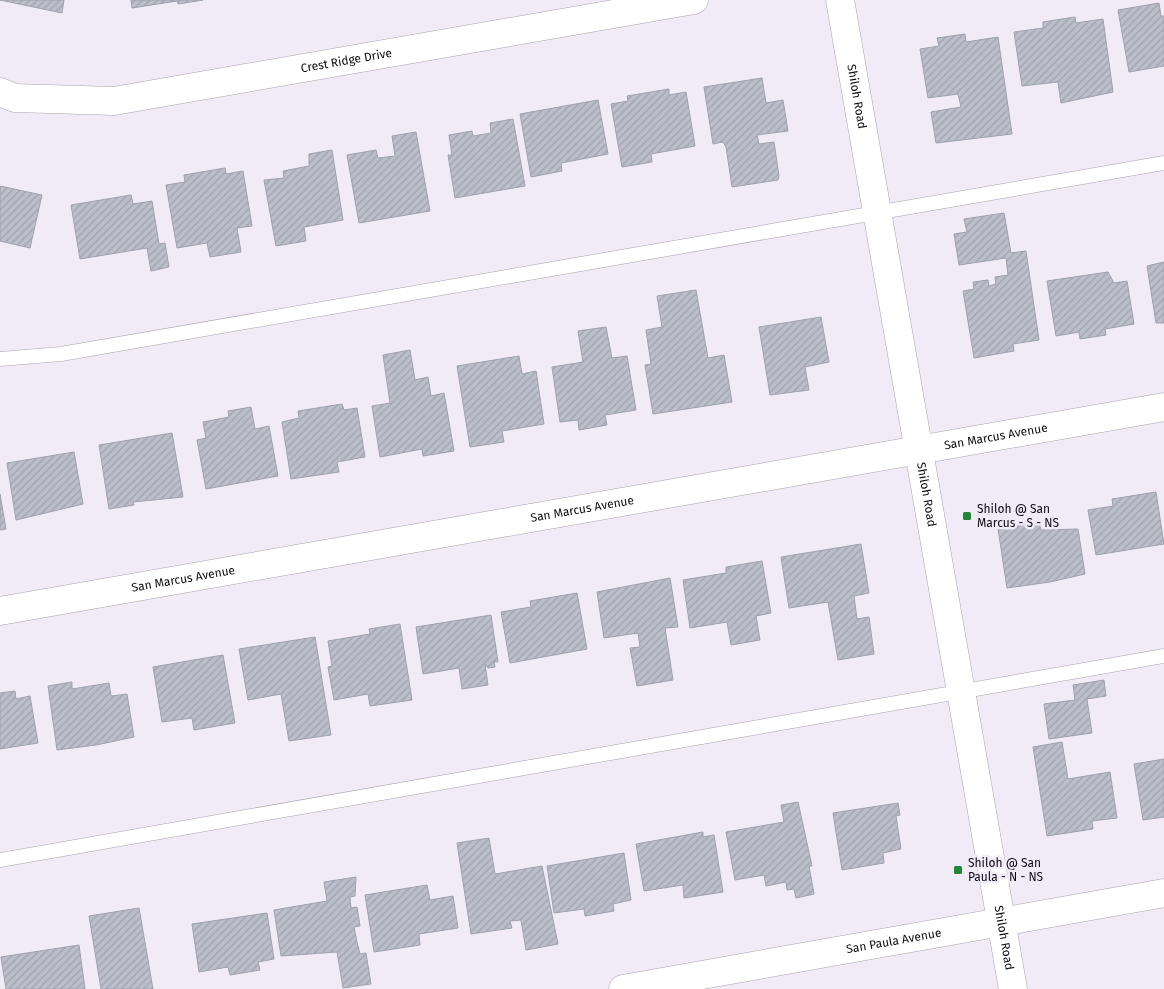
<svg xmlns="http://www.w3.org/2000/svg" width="1164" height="989" font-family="'Fira Sans',sans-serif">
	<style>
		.building { fill: url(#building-hatch); stroke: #9fa1ae }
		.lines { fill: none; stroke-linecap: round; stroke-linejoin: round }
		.lane-casing { stroke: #a8a3ae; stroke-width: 15 }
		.street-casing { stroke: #a8a3ae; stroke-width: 29 }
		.secondary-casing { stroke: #a8a3ae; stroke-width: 29 }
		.lane { stroke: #fff; stroke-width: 14 }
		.street { stroke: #fff; stroke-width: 28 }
		.secondary { stroke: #fff; stroke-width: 28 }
		.poi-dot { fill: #248538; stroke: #f1ebf8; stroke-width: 2 }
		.labels { text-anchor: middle; stroke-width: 5; stroke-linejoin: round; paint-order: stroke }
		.street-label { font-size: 12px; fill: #0d0b0f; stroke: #f1ebf8 }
		.poi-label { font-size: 12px; fill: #0d0b0f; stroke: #f1ebf8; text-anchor: start }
	</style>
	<defs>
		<pattern id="building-hatch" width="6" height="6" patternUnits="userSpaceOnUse" patternTransform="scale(1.25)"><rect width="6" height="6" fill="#bcbfcb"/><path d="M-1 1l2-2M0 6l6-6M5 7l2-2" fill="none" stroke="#a0a3ad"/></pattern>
	</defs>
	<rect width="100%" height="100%" fill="#f1ebf8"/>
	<path class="building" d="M0,0h64l-2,13z
		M131,0h72l-25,4 -1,-3 -45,7z
		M1159,3l2,13h3v50l-35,6 -11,-62z
		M1075,17l1,6 27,-4 10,73 -52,11 -3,-21 -36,4 -8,-54 29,-4v-6z
		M965,34l1,8 32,-5 14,97 -76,9 -5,-31 30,-5 -3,-13 -30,4 -8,-49 19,-3 -2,-8z
		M762,78l4,25 17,-3 5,31 -31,4 2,9 15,-2 5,34 -1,4 -46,7 -6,-40 -3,-5 -10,2 -9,-57z
		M669,89v6l17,-3 9,54 -44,8 1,8 -30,5 -11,-63 17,-3 -1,-5z
		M598,100l10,54 -47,9 1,8 -31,6 -11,-63z
		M513,119l12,67 -70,12 -7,-43h4l-3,-20 23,-4 1,5 18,-3 -1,-10z
		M416,132l14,79 -71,12 -12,-68 29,-5 2,8 17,-2 -3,-20z
		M332,150l11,70 -39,7 2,14 -30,5 -12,-66 20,-2 -1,-7 26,-5v-12z
		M225,168l1,6 17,-3 9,55 -15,2 4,24 -31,5 -3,-14 -30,5 -11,-63 19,-3 -1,-7z
		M0,186l42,9 -12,53 -30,-7z
		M131,195l2,9 19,-3 7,43 6,-1 4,24 -18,4 -4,-23 -67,11 -9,-54z
		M1004,213l7,40 15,-2 13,89 -26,4 1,7 -40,7 -11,-67 11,-2 -1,-7 15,-2 1,6 7,-2 -1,-7 13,-2 -2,-17 -47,7 -5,-31 13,-2 -3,-13z
		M1164,262v61h-8l-9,-57z
		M1108,272l6,11 13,-2 7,43 -29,5 1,6 -26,4 -1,-7 -23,4 -9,-55z
		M696,290l12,68 16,-3 8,47 -79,12 -8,-49 6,-1 -5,-34 16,-3 -5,-31z
		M821,317l8,45 -24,5 4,23 -39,5 -11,-68z
		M606,327l6,31 15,-2 9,54 -31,5 2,10 -28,5 -1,-10 -18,2 -8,-55 31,-5 -5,-31z
		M410,350l5,30 13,-3 3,19 13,-3 10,58 -31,5 -1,-7 -42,8 -8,-51 18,-3 -7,-48z
		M519,356l3,18 14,-3 8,53 -42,7 2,11 -34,5 -13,-81z
		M342,404l2,6 13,-2 8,49 -28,5 2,10 -48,7 -9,-57 17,-4 -1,-7z
		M251,407l4,22 14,-3 9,50 -72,13 -9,-49 9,-2 -3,-16 26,-5 -1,-6z
		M172,433l11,64 -50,5 1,3 -25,4 -10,-64z
		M74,452l9,52 -67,16 -9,-57z
		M1156,492l8,52 -68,11 -8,-45 25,-4 -1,-7z
		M0,494l6,35 -6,1z
		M1039,522l2,8 37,-1 7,45 -35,8 -43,6 -9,-59z
		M861,544l8,49 -15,3 3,23 12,-2 5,37 -36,6 -10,-58 -39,6 -8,-51z
		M762,561l9,52 -15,3 4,24 -29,5 -4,-23 -37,6 -7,-48 43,-7v-6z
		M670,578l8,49 -13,1 8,52 -36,6 -7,-38 10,-1 -2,-14 -34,5 -7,-46z
		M577,593l10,56 -77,14 -9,-51 30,-5 -1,-6z
		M491,615l7,47h-4l1,5 -7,1 -3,-4 3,21 -26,4 -3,-21 -36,6 -7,-47z
		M400,624l12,76 -42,6 -2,-12 -34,6 -6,-33 4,-1 -4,-25 42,-7 -1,-5z
		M315,637l16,98 -42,6 -8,-47 -33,6 -9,-51z
		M223,655l12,68 -41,7 -2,-12 -30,4 -9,-55z
		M1104,680l2,16 -19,3 5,34 -43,6 -5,-35 31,-4 -2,-15z
		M72,682v7l37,-6 2,13 16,-2 7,43 -38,8 -39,5 -9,-64z
		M15,691l1,8 14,-3 8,47 -38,6v-56z
		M1062,742l6,37 42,-7 7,46 -25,3 1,8 -46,7 -14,-89z
		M1164,759v58l-21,3 -9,-56z
		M798,802l14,64h-3l5,28 -18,4 -2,-9 -7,1 -1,-8 -20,4 -2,-11 -29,5 -9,-48 58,-10 -3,-17z
		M898,803l2,12 -4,1 5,33 -18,4 1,10 -42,7 -9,-57z
		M703,832v5l11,-2 9,57 -39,6 -1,-13 -39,6 -8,-47z
		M489,838l6,36 47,-8 16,78 -32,6 -5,-30 -11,1 2,7 -41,6 -14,-91z
		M624,853l7,47 -18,4 1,7 -29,5 -1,-7 -30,4 -7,-47z
		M356,877l-1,19 -5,1 1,11 6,-1 3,19 -6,1 3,15 3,12 6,-1 5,31 -28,4 -6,-36 -56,4 -7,-46 53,-9 -3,-19z
		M427,885l3,15 23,-4 5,32 -39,6 1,11 -46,7 -9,-57z
		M139,908l14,81h-52l-12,-73z
		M267,913l7,46 -16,3 2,8 -30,5 -2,-8 -29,5 -7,-48z
		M79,945l6,44h-79l-5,-32z"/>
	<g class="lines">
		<g class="lane-casing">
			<path id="lane" d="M0,359l61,-5 1103,-191
				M0,860l1164,-204"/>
		</g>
		<g class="street-casing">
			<g id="street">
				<path id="s1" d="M0,92l15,6 99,3 580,-101"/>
				<path id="s2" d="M0,611l1164,-204"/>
				<path id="s3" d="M623,989l541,-96"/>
			</g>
		</g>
		<g class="secondary-casing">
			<g id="secondary">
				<path id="s4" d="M840,0l173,989"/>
			</g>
		</g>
		<use href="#lane" class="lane"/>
		<use href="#street" class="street"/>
		<use href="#secondary" class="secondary"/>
	</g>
	<g class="poi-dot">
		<rect x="962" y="511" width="10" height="10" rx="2.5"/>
		<rect x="953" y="865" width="10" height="10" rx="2.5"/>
	</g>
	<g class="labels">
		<g class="street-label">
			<text dy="4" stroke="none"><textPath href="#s1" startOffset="351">Crest Ridge Drive</textPath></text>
			<text dy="4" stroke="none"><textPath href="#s4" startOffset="98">Shiloh Road</textPath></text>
			<text dy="4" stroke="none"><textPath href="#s2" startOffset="1011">San Marcus Avenue</textPath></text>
			<text dy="4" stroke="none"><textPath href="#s4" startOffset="502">Shiloh Road</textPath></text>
			<text dy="4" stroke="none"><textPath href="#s2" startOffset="591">San Marcus Avenue</textPath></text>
			<text dy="4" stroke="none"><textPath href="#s2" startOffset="186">San Marcus Avenue</textPath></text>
			<text dy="4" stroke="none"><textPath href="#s4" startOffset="952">Shiloh Road</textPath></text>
			<text dy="4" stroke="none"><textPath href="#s3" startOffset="275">San Paula Avenue</textPath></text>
		</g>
		<g class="poi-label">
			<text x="977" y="513">Shiloh @ San<tspan x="977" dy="14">Marcus - S - NS</tspan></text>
			<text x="968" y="867">Shiloh @ San<tspan x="968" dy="14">Paula - N - NS</tspan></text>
		</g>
	</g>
</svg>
